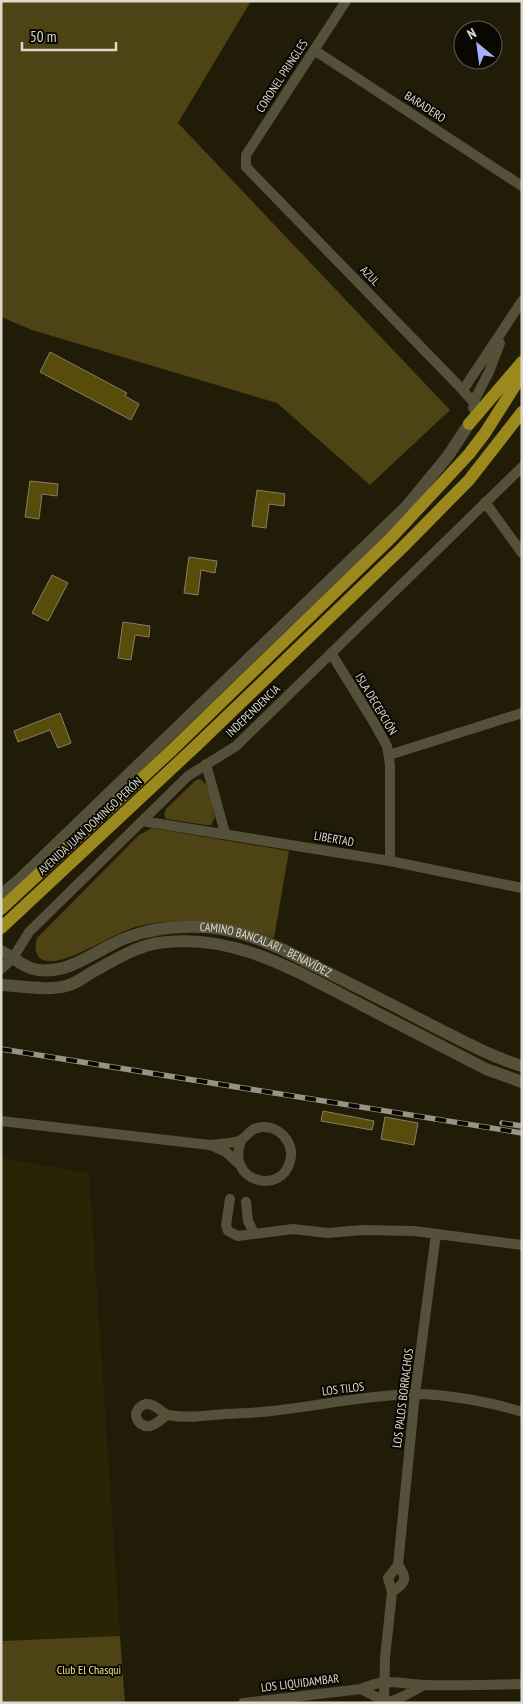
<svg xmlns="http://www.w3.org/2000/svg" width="523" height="1704" font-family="'PT Sans Narrow',sans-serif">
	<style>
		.built { fill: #2a2406 }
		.green { fill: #4d4315 }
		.building { fill: #584c0b; stroke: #847f67 }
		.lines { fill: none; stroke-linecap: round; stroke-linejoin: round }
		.minor { stroke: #555039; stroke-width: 10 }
		.secondary { stroke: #555039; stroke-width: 12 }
		.primary { stroke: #9c891d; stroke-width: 12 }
		.rail-casing { stroke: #989484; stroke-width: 5.5 }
		.rail { stroke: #080702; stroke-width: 4; stroke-dasharray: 11; stroke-linecap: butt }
		.labels { text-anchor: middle; stroke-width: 4; stroke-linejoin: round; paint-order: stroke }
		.street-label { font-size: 12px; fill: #dddacd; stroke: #080702 }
		.park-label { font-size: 12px; fill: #f3e088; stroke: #080702 }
	</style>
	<rect width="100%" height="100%" fill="#211c07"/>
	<path class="built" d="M1,1158l88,15 31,463 -119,5z"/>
	<path class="green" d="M1,1h250l-73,122 272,287 -80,75 -93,-82 -245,-73 -31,-13z
		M200,779c11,6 12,26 15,38l-4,8h-5l-40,-6 -2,-4 2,-6 30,-29z
		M152,828l137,23 -15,87c-38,-13 -68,-20 -108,-16 -14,1 -28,3 -41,9 -18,7 -59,33 -77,30 -13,-1 -14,-13 -11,-23l102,-103z
		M120,1636l5,67h-124v-62z"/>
	<path class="building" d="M50,352l77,41 -2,3 14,8 -8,16 -91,-48z
		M30,481l28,3 -1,12 -15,-2 -3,25 -14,-2z
		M257,490l28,4 -1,12 -15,-2 -3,24 -14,-2z
		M189,557l28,4 -2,12 -14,-3 -3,25 -14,-2z
		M52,575l16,8 -20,38 -16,-8z
		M123,622l27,4 -1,11 -14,-2 -4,25 -13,-2z
		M60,713l11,30 -13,5 -8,-18 -32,12 -4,-11z
		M323,1111l51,10 -2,9 -51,-9z
		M385,1117l33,6 -4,22 -33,-6z"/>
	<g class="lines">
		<path class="minor" d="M346,1l-100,154v12l211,217 18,20
			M314,50l208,136
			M463,390l59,-89
			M473,408l3,-11 13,-25 11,-29
			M485,502l37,51
			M331,653l42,68 14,25 3,19v96
			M389,755l133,-42
			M206,764l19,69
			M142,821l248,40 132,27
			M1,969l12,-11 16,-26 159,-156 48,-30 286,-279
			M1,1121l209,24 16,7 13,12
			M211,1145c7,-1 25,-2 30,-5 9,-6 9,-13 23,-13 10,0 19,6 24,15 3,6 4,13 2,19 -8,35 -65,21 -49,-20
			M230,1199l-4,26 2,6 10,5 55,-7 35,4 34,-3 52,1 108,14
			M246,1202l2,19 6,12
			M167,1415c-7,5 -17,16 -26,9 -3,-2 -5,-6 -5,-10 1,-5 5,-9 10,-10 9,-1 15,9 23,11 18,4 39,0 57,-1 15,-1 30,-1 45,-3 47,-5 95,-16 143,-17 32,0 77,8 108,18
			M392,1592c14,-9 16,-14 6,-27l17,-171 21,-160
			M361,1689c27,-12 36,-5 64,-4 32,1 65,0 97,-1
			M243,1703l118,-14 23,12h8l14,-6 18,-10
			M384,1703l1,-45 7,-66 -4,-14 10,-13"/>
		<g class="secondary">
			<path d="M1,895l19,-16 386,-372 42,-51 21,-32"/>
			<path id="s1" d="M1,951c12,6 23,17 37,19 34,4 59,-21 88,-32 28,-11 59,-13 89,-10 38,5 72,23 106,41 36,18 72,36 108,55 30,15 60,32 93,42"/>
			<path d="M1,985c19,1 47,6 65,1 8,-2 16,-7 23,-12 22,-12 45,-27 69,-31 75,-11 136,27 200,60 43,22 86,44 128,66l36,13"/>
		</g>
		<path class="primary" d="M469,424l53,-62
			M1,909l170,-158 221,-214 77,-83 16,-21 37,-58
			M1,928l196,-183 205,-197 67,-68 53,-68"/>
		<g class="rail-casing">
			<path id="rail" d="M1,1049l521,84
				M502,1123l20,3"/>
		</g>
		<use href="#rail" class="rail"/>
	</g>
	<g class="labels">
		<g class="street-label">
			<text transform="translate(282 76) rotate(-57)" y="4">CORONEL PRINGLES</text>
			<text transform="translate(425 107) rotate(33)" y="4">BARADERO</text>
			<text transform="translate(370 276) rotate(46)" y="4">AZUL</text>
			<text transform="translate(376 704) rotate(59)" y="4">ISLA DECEPCIÓN</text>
			<text transform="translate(253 711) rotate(-44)" y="4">INDEPENDENCIA</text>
			<text transform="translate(90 826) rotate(-43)" y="4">AVENIDA JUAN DOMINGO PERÓN</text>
			<text transform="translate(334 839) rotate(10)" y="4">LIBERTAD</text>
			<text dy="4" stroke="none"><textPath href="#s1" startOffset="282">CAMINO BANCALARI - BENAVÍDEZ</textPath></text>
			<text transform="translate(343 1389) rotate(-7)" y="4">LOS TILOS</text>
			<text transform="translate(403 1398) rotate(-83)" y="4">LOS PALOS BORRACHOS</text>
			<text transform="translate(300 1683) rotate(-7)" y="4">LOS LIQUIDAMBAR</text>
		</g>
		<g class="park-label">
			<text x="89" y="1674">Club El Chasqui</text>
		</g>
	</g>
	<rect width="523" height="1704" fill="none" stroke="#dddacd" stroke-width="5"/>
	<g transform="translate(478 45) rotate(331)"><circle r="24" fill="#080702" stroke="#5d5b53"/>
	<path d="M0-4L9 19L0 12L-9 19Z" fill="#a6b1fc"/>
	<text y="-8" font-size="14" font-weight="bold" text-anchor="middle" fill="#dddacd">N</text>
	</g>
	<path d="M22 42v8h94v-8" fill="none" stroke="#dddacd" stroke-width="2.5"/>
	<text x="30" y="42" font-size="15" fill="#dddacd" stroke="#080702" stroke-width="4" paint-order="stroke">50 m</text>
</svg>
